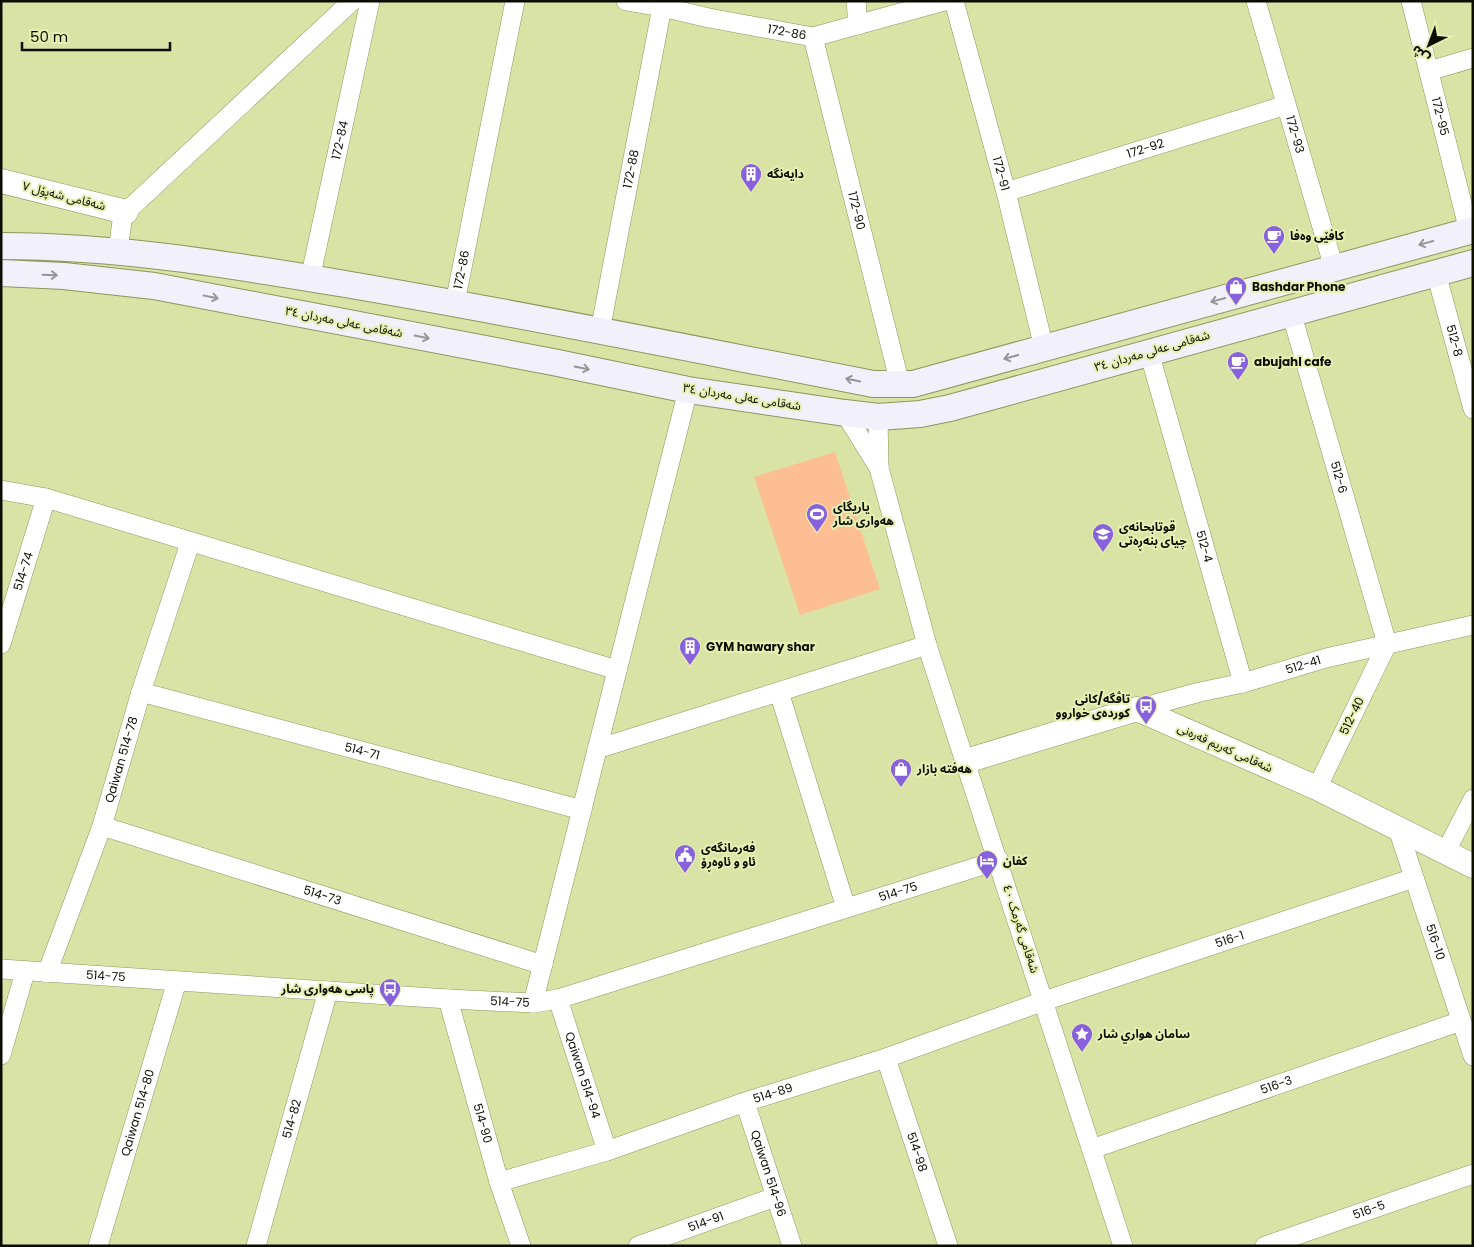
<svg xmlns="http://www.w3.org/2000/svg" width="1474" height="1247" font-family="Poppins,'Noto Sans Arabic',sans-serif">
	<style>
		.pitch { fill: #febe93 }
		.lines { fill: none; stroke-linecap: round; stroke-linejoin: round }
		.minor-casing { stroke: #8e965c; stroke-width: 20 }
		.tertiary-casing { stroke: #8e965c; stroke-width: 25 }
		.secondary-casing { stroke: #8e965c; stroke-width: 28 }
		.minor { stroke: #fff; stroke-width: 19 }
		.tertiary { stroke: #fff; stroke-width: 24 }
		.secondary { stroke: #f2f0fb; stroke-width: 26 }
		.oneway { stroke: #969597 }
		.labels { text-anchor: middle; stroke-width: 4; stroke-linejoin: round; paint-order: stroke }
		.street-label { font-size: 12px; fill: #0b0d00; stroke: #e7f0b3 }
		.poi-label { font-size: 12px; font-weight: bold; fill: #0b0d00; stroke: #e7f0b3; text-anchor: start }
	</style>
	<rect width="100%" height="100%" fill="#dae3a6"/>
	<path class="pitch" d="M835,452l45,137 -80,26 -46,-138z"/>
	<g class="lines">
		<g class="minor-casing">
			<g id="minor">
				<path id="s1" d="M626,1l36,6 47,11 104,19 131,-36"/>
				<path d="M856,1l2,24"/>
				<path id="s2" d="M954,1l52,191 38,156"/>
				<path id="s3" d="M1256,1l78,267"/>
				<path id="s4" d="M1411,1l58,230"/>
				<path id="s5" d="M813,37l87,347"/>
				<path d="M1429,71l44,-13"/>
				<path id="s6" d="M1006,192l280,-87"/>
				<path d="M118,251l4,-30 4,-9 226,-211"/>
				<path id="s7" d="M1436,273l37,136"/>
				<path id="s8" d="M310,279l60,-278"/>
				<path id="s9" d="M455,303l60,-302"/>
				<path id="s10" d="M1291,312l96,332 -70,144"/>
				<path id="s11" d="M600,331l62,-324"/>
				<path id="s12" d="M1149,352l94,331"/>
				<path d="M845,413l34,55 48,177 196,601"/>
				<path d="M878,417l1,50"/>
				<path d="M1,490l45,8 571,172"/>
				<path id="s13" d="M1,644l45,-146"/>
				<path id="s14" d="M141,692l441,118"/>
				<path d="M779,692l67,216"/>
				<path id="s15" d="M1137,709l63,-17 43,-9 83,-25 147,-33"/>
				<path d="M597,749l330,-104"/>
				<path id="s16" d="M102,826l441,139"/>
				<path id="s17" d="M1398,829l75,227"/>
				<path d="M1445,853l28,-54"/>
				<path id="s18" d="M1,969l447,30 85,4 25,-4 441,-139"/>
				<path id="s19" d="M47,973l55,-147 39,-134 49,-149"/>
				<path id="s20" d="M448,999l51,183 22,64"/>
				<path id="s21" d="M558,999l49,152"/>
				<path d="M533,1003l155,-613"/>
				<path d="M1,1055l24,-83"/>
				<path id="s22" d="M886,1058l62,188"/>
				<path id="s23" d="M745,1102l47,144"/>
				<path id="s24" d="M1092,1149l369,-128"/>
				<path id="s25" d="M499,1182l108,-31 138,-49 141,-44 158,-57 370,-123"/>
				<path id="s26" d="M98,1246l79,-265"/>
				<path id="s27" d="M256,1246l72,-255"/>
				<path id="s28" d="M638,1246l137,-49"/>
				<path id="s29" d="M1265,1246l208,-72"/>
			</g>
		</g>
		<g class="tertiary-casing">
			<path id="tertiary" d="M1,181l125,31
				M966,761l171,-52 180,79 156,78"/>
		</g>
		<g class="secondary-casing">
			<path id="secondary" d="M1,246c116,0 231,19 344,38 177,30 352,66 528,100h40l560,-154
				M1,273l63,3 90,10 399,76 135,28 157,23 33,4 42,-3 30,-6 523,-145"/>
		</g>
		<use href="#minor" class="minor"/>
		<use href="#tertiary" class="tertiary"/>
		<use href="#secondary" class="secondary"/>
	</g>
	<defs><path id="oneway-shaft" d="M-6 0H5M1.5-3L5.5 0L1.5 3" fill="none" stroke-width="1.6" stroke-linecap="round" stroke-linejoin="round" transform="scale(1.25)"/></defs>
	<g class="oneway">
		<use href="#oneway-shaft" transform="translate(1426 243) rotate(165)"/>
		<use href="#oneway-shaft" transform="translate(50 275) rotate(2)"/>
		<use href="#oneway-shaft" transform="translate(211 297) rotate(11)"/>
		<use href="#oneway-shaft" transform="translate(1218 300) rotate(165)"/>
		<use href="#oneway-shaft" transform="translate(422 337) rotate(11)"/>
		<use href="#oneway-shaft" transform="translate(1011 357) rotate(165)"/>
		<use href="#oneway-shaft" transform="translate(582 368) rotate(11)"/>
		<use href="#oneway-shaft" transform="translate(853 380) rotate(-169)"/>
	</g>
	<defs>
		<g id="building-pin" transform="scale(1.125)"><path d="M0 17L-7.5 6A9.5 9.5 0 1 1 7.5 6Z" fill="#8861dc" stroke="#e7f0b3"/><path d="M-4-6H4V6H1V3H-1V6H-4ZM-2.5-4.3h1.7v1.8h-1.7ZM.8-4.3h1.7v1.8H.8ZM-2.5-1h1.7V.8h-1.7ZM.8-1h1.7V.8H.8Z" fill="#fff"/></g>
		<g id="cafe-pin" transform="scale(1.125)"><path d="M0 17L-7.5 6A9.5 9.5 0 1 1 7.5 6Z" fill="#8861dc" stroke="#e7f0b3"/><path d="M-5.5-4.5H6V0H3Q3 3.5 0 3.5H-2.5Q-5.5 3.5-5.5 0ZM3-3.2v2h1.7v-2ZM-6 4.5H4V6H-6Z" fill="#fff"/></g>
		<g id="shop-pin" transform="scale(1.125)"><path d="M0 17L-7.5 6A9.5 9.5 0 1 1 7.5 6Z" fill="#8861dc" stroke="#e7f0b3"/><path d="M-5-2.5h2.3a2.7 3.5 0 0 1 5.4 0H5L5.5 6h-11ZM-1.5-2.5h3a1.5 2.3 0 0 0-3 0Z" fill="#fff"/></g>
		<g id="stadium-pin" transform="scale(1.125)"><path d="M0 17L-7.5 6A9.5 9.5 0 1 1 7.5 6Z" fill="#8861dc" stroke="#e7f0b3"/><path d="M0-5a6.5 5 0 1 0 0 10a6.5 5 0 1 0 0-10ZM-3.5-1.8h7v3.6h-7Z" fill="#fff"/></g>
		<g id="school-pin" transform="scale(1.125)"><path d="M0 17L-7.5 6A9.5 9.5 0 1 1 7.5 6Z" fill="#8861dc" stroke="#e7f0b3"/><path d="M0-5L7-2L0 1L-7-2ZM-4 1L0 2.5L4 1V4Q0 6-4 4Z" fill="#fff"/></g>
		<g id="bus-pin" transform="scale(1.125)"><path d="M0 17L-7.5 6A9.5 9.5 0 1 1 7.5 6Z" fill="#8861dc" stroke="#e7f0b3"/><path d="M-5-6H5V4H4V6H2V4H-2V6H-4V4H-5ZM-3.5-4V0h7V-4ZM-3.5 1.2v1.5H-2V1.2ZM2 1.2v1.5H3.5V1.2Z" fill="#fff"/></g>
		<g id="civic-pin" transform="scale(1.125)"><path d="M0 17L-7.5 6A9.5 9.5 0 1 1 7.5 6Z" fill="#8861dc" stroke="#e7f0b3"/><path d="M-.6-6.5H3V-4.5H.6V-3L4-1V1h2V6H-6V1h2V-1L-.6-3ZM-1.2 2.5V6h2.4V2.5Z" fill="#fff"/></g>
		<g id="hotel-pin" transform="scale(1.125)"><path d="M0 17L-7.5 6A9.5 9.5 0 1 1 7.5 6Z" fill="#8861dc" stroke="#e7f0b3"/><path d="M-6-4.5h1.5V1H6V5H4.5V3h-9V5H-6ZM-4 0a1.8 1.8 0 1 1 3.6 0ZM.5 0V-2.5h3Q6-2.5 6 0Z" fill="#fff"/></g>
		<g id="sight-pin" transform="scale(1.125)"><path d="M0 17L-7.5 6A9.5 9.5 0 1 1 7.5 6Z" fill="#8861dc" stroke="#e7f0b3"/><path d="M0-6L1.8-2.2L6-1.7L2.9 1.2L3.7 5.4L0 3.3L-3.7 5.4L-2.9 1.2L-6-1.7L-1.8-2.2Z" fill="#fff"/></g>
	</defs>
	<g fill-rule="evenodd">
		<use href="#building-pin" x="751" y="174"/>
		<use href="#cafe-pin" x="1274" y="236"/>
		<use href="#shop-pin" x="1236" y="287"/>
		<use href="#cafe-pin" x="1238" y="362"/>
		<use href="#stadium-pin" x="817" y="514"/>
		<use href="#school-pin" x="1103" y="534"/>
		<use href="#building-pin" x="690" y="647"/>
		<use href="#bus-pin" x="1146" y="706"/>
		<use href="#shop-pin" x="901" y="769"/>
		<use href="#civic-pin" x="685" y="855"/>
		<use href="#hotel-pin" x="987" y="861"/>
		<use href="#bus-pin" x="390" y="989"/>
		<use href="#sight-pin" x="1082" y="1034"/>
	</g>
	<g class="labels">
		<g class="street-label">
			<text dy="4" stroke="none"><textPath href="#s1" startOffset="164">172-86</textPath></text>
			<text dy="4" stroke="none"><textPath href="#s4" startOffset="119">172-95</textPath></text>
			<text dy="4" stroke="none"><textPath href="#s3" startOffset="139">172-93</textPath></text>
			<text dy="4" stroke="none"><textPath href="#s8" startOffset="142">172-84</textPath></text>
			<text dy="4" stroke="none"><textPath href="#s6" startOffset="146">172-92</textPath></text>
			<text dy="4" stroke="none"><textPath href="#s11" startOffset="165">172-88</textPath></text>
			<text dy="4" stroke="none"><textPath href="#s2" startOffset="179">172-91</textPath></text>
			<text transform="translate(64 196) rotate(14)" y="4">شەقامی شەپۆل ٧</text>
			<text dy="4" stroke="none"><textPath href="#s5" startOffset="179">172-90</textPath></text>
			<text dy="4" stroke="none"><textPath href="#s9" startOffset="34">172-86</textPath></text>
			<text transform="translate(344 322) rotate(11)" y="4">شەقامی عەلی مەردان ٣٤</text>
			<text dy="4" stroke="none"><textPath href="#s7" startOffset="70">512-8</textPath></text>
			<text transform="translate(1152 351) rotate(-16)" y="4">شەقامی عەلی مەردان ٣٤</text>
			<text transform="translate(742 397) rotate(9)" y="4">شەقامی عەلی مەردان ٣٤</text>
			<text dy="4" stroke="none"><textPath href="#s10" startOffset="172">512-6</textPath></text>
			<text dy="4" stroke="none"><textPath href="#s12" startOffset="202">512-4</textPath></text>
			<text dy="4" stroke="none"><textPath href="#s13" startOffset="76">514-74</textPath></text>
			<text dy="4" stroke="none"><textPath href="#s15" startOffset="172">512-41</textPath></text>
			<text transform="translate(1352 716) rotate(-64)" y="4">512-40</text>
			<text transform="translate(1225 748) rotate(24)" y="4">شەقامی کەریم قەرەنی</text>
			<text dy="4" stroke="none"><textPath href="#s14" startOffset="229">514-71</textPath></text>
			<text dy="4" stroke="none"><textPath href="#s19" startOffset="226">Qaiwan 514-78</textPath></text>
			<text dy="4" stroke="none"><textPath href="#s18" startOffset="915">514-75</textPath></text>
			<text dy="4" stroke="none"><textPath href="#s16" startOffset="231">514-73</textPath></text>
			<text transform="translate(1021 929) rotate(72)" y="4">شەقامی گەرمک ٤٠</text>
			<text dy="4" stroke="none"><textPath href="#s25" startOffset="770">516-1</textPath></text>
			<text dy="4" stroke="none"><textPath href="#s17" startOffset="119">516-10</textPath></text>
			<text dy="4" stroke="none"><textPath href="#s18" startOffset="105">514-75</textPath></text>
			<text dy="4" stroke="none"><textPath href="#s18" startOffset="510">514-75</textPath></text>
			<text dy="4" stroke="none"><textPath href="#s21" startOffset="80">Qaiwan 514-94</textPath></text>
			<text dy="4" stroke="none"><textPath href="#s24" startOffset="195">516-3</textPath></text>
			<text dy="4" stroke="none"><textPath href="#s25" startOffset="288">514-89</textPath></text>
			<text dy="4" stroke="none"><textPath href="#s26" startOffset="139">Qaiwan 514-80</textPath></text>
			<text dy="4" stroke="none"><textPath href="#s27" startOffset="132">514-82</textPath></text>
			<text dy="4" stroke="none"><textPath href="#s20" startOffset="129">514-90</textPath></text>
			<text dy="4" stroke="none"><textPath href="#s22" startOffset="99">514-98</textPath></text>
			<text dy="4" stroke="none"><textPath href="#s23" startOffset="75">Qaiwan 514-96</textPath></text>
			<text dy="4" stroke="none"><textPath href="#s29" startOffset="110">516-5</textPath></text>
			<text dy="4" stroke="none"><textPath href="#s28" startOffset="72">514-91</textPath></text>
		</g>
		<g class="poi-label">
			<text x="767" y="178">دایەنگە</text>
			<text x="1290" y="240">کافێی وەفا</text>
			<text x="1252" y="291">Bashdar Phone</text>
			<text x="1254" y="366">abujahl cafe</text>
			<text x="833" y="511">یاریگای<tspan x="833" dy="14">هەواری شار</tspan></text>
			<text x="1119" y="531">قوتابحانەی<tspan x="1119" dy="14">چیای بنەڕەتی</tspan></text>
			<text x="706" y="651">GYM hawary shar</text>
			<text x="1130" y="703" text-anchor="end">تاڤگە/کانی<tspan x="1130" dy="14">کوردەی خواروو</tspan></text>
			<text x="917" y="773">هەفتە بازار</text>
			<text x="701" y="852">فەرمانگەی<tspan x="701" dy="14">ئاو و ئاوەڕۆ</tspan></text>
			<text x="1003" y="865">كفان</text>
			<text x="374" y="993" text-anchor="end">پاسی هەواری شار</text>
			<text x="1098" y="1038">سامان هواري شار</text>
		</g>
	</g>
	<rect width="1474" height="1247" fill="none" stroke="#0b0d00" stroke-width="5"/>
	<g transform="translate(1429 45) rotate(222)" stroke="#e7f0b3" stroke-width="4" paint-order="stroke">
	<path d="M0-4L9 19L0 12L-9 19Z" fill="#0b0d00"/>
	<text y="-8" font-size="14" font-weight="bold" text-anchor="middle" fill="#0b0d00">ش</text>
	</g>
	<path d="M22 42v8h148v-8" fill="none" stroke="#0b0d00" stroke-width="2.5"/>
	<text x="30" y="42" font-size="15" fill="#0b0d00" stroke="#e7f0b3" stroke-width="4" paint-order="stroke">50 m</text>
</svg>
